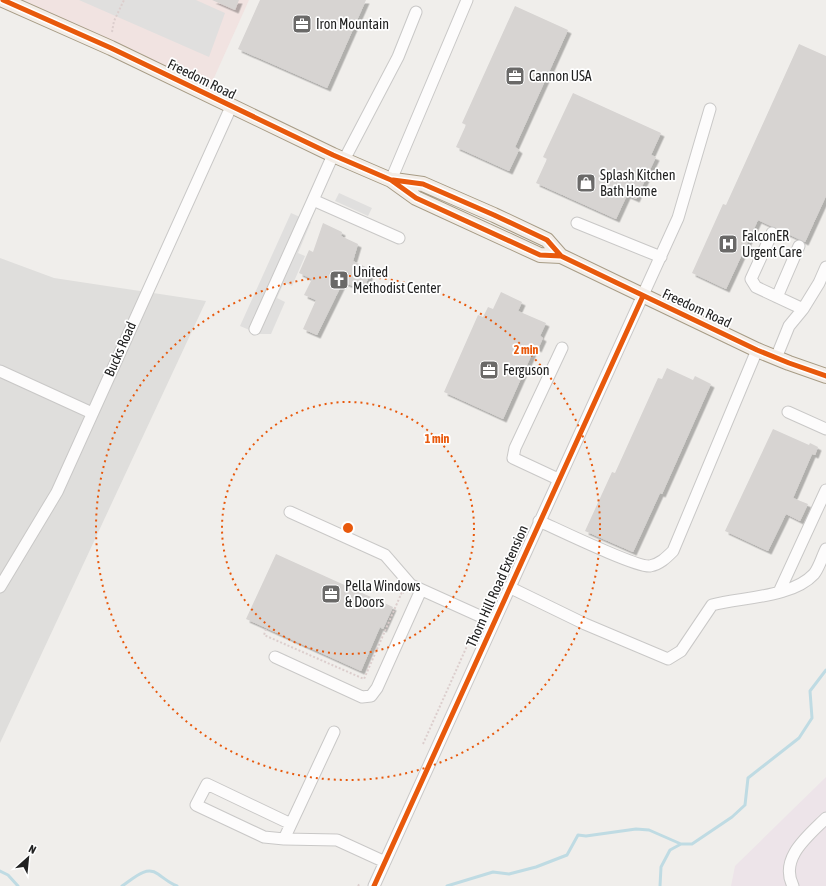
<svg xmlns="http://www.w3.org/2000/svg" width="826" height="886" font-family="'Asap Condensed',sans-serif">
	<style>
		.residential { fill: #dfdedc }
		.commercial { fill: #f1e3e1 }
		.industrial { fill: #ede4e9 }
		.parking { fill: #e0dfde }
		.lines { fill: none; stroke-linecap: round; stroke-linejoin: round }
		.stream { stroke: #bfdbe3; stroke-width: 3 }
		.building { fill: #d7d4d2; filter: url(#shadow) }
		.minor-casing { stroke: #c9c8c7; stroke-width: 13 }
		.major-casing { stroke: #a79c86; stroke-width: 16 }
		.path { stroke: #dccecd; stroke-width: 2; stroke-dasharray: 2 2; stroke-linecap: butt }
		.minor { stroke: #fdfcfc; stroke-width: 11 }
		.major { stroke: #f3ede7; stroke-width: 14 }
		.cycleway-casing { stroke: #fff; stroke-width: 8 }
		.cycleway { stroke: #e8590c; stroke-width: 5 }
		.ring { fill: none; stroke: #e8590c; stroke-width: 2; stroke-dasharray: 2 4 }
		.labels { text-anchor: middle; stroke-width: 3.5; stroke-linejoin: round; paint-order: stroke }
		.poi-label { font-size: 14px; fill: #222; stroke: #fff; text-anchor: start }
		.street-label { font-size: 14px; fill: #222; stroke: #fff }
		.centre { fill: #e8590c; stroke: #fff; stroke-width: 2 }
		.ring-label { font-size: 12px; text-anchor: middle; font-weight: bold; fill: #e8590c; stroke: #fff; stroke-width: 3.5; stroke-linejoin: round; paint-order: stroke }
	</style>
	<defs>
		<filter id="shadow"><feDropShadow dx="3.5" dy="3.5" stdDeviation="0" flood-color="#0004"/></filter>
	</defs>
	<rect width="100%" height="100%" fill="#f0eeeb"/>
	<path class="residential" d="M0,258l54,20 152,23 -206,442z"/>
	<path class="commercial" d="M4,0h245l-40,89z"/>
	<path class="industrial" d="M826,777v109h-95l4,-20z"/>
	<path class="parking" d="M79,0h117l29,13 -16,44z
		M339,193l33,15 -4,8 -33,-15z
		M291,213l20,9 -13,31 7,3 -13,30 -8,-4 -7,16 8,4 -14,32h-12l-19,-8z"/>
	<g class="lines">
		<path class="stream" d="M0,871l8,4 10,11
			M122,886c11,-7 24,-21 36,-12 7,5 11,9 19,12
			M447,886l46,-14 16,2 27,-7 31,-12 11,-20 8,1 50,-7 13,1 32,14
			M660,886l1,-19 9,-17 11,-6h11l40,-27 13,-12 3,-27 51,-40 13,-20 -2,-27 16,-21"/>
	</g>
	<path class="building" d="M212,0h27l-4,10z
		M260,0h106l-39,88 -89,-39z
		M515,6l53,24 -53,117 4,3 -10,21 -53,-24 10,-22 -4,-2z
		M799,44l27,12v140l-21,46 -47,-22 -32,69 -34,-16 31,-69 3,1z
		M573,93l88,40 -10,22 5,2 -20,42 -9,-4 -11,24 -80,-36 11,-24 -4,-2z
		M323,223l19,9 -1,4 17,8 -5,17 19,9 -9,20 -20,-8 -26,53 -14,-6 13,-29 -12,-5 8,-16 -13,-6 10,-23 4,2z
		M501,292l21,10 -4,9 28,12 -6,13 3,2 -5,11 -3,-2 -32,72 -59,-27 34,-77 5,2 5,-10 5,2z
		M667,368l26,12 2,-4 16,8 -49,110 -2,-1 -27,59 -48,-21 27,-59 3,1 43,-95 4,1z
		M773,429l36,16 1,-2 8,4 -3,8 -3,-1 -19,44 15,6 -8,17 -14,-7 -18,37 -43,-20z
		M276,554l117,53 -10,22 -3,-2 -19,44 -115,-52z"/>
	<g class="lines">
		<g class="minor-casing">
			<path id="minor" d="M344,160l54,-103 18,-45
				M391,180l76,-180
				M313,200l20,-45
				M577,223l84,34
				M772,233l-21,46 5,8 47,22
				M777,297l22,-51
				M255,329l58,-129 86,38
				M776,358l13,-32 14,-17 16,-26 7,-16
				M0,371l92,42
				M788,412l38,17
				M558,479l-45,-21 2,-10 47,-100
				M290,512l95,43 26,30 82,37
				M539,521c18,8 98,47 111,45 10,-2 16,-8 23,-15l84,-201
				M0,587l57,-95 174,-385
				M509,587l76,37 83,35 13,-8 31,-46c29,-8 80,-7 102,-31 5,-6 8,-17 12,-25
				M779,592l47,-102
				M275,657l87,40 9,-1 6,-8 44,-98
				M334,732l-50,107 53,1 48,22
				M284,839l-20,-2 -68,-32 11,-21 84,40
				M374,886l304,-668 32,-109
				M793,886c-14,-28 15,-50 33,-68"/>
		</g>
		<g class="major-casing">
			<path id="major" d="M3,0l108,48 222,107 58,25 25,18 124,57 21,1
				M394,180l29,4 71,31 53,25 14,16 54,26 142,68 32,13 37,13"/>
		</g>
		<path class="path" d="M112,32l2,-11 10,-21
			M484,608l20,-42
			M266,629l-2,6 100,44 38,-87 2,1
			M423,744l53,-118
			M358,886l2,-3"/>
		<use href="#minor" class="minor"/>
		<use href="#major" class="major"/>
		<g class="cycleway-casing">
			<path id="cycleway" d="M3,0l108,48 222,107 58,25 25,18 124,57 21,1
				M393,180l30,4 71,31 53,25 14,16 54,26 142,68 32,13 37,13
				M374,886l269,-590"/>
		</g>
		<use href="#cycleway" class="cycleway"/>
	</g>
	<g class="ring">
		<circle cx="348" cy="528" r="126"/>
		<circle cx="348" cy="528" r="252"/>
	</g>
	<defs>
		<g id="office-square" transform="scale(1)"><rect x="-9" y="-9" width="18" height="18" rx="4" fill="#6a6968" stroke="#fff"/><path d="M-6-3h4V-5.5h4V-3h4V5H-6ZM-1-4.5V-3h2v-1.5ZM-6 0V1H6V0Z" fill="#fff"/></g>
		<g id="shop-square" transform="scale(1)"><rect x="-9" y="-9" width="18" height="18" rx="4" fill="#6a6968" stroke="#fff"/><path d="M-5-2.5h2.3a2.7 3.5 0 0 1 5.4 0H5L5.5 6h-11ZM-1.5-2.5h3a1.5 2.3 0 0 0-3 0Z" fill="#fff"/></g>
		<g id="hospital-square" transform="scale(1)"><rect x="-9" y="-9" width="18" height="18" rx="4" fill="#6a6968" stroke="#fff"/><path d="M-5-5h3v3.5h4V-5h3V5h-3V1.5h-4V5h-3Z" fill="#fff"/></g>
		<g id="church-square" transform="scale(1)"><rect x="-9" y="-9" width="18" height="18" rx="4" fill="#6a6968" stroke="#fff"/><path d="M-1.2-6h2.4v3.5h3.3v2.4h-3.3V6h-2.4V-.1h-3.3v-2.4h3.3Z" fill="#fff"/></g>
	</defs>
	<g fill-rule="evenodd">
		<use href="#office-square" x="302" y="24"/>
		<use href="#office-square" x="515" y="76"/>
		<use href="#shop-square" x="586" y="183"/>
		<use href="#hospital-square" x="728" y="244"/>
		<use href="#church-square" x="339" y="280"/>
		<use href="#office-square" x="489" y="370"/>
		<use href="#office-square" x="331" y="594"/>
	</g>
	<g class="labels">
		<g class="poi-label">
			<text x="316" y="29">Iron Mountain</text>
			<text x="529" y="81">Cannon USA</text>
			<text x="600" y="180">Splash Kitchen<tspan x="600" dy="16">Bath Home</tspan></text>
			<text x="742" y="241">FalconER<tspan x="742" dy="16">Urgent Care</tspan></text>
			<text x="353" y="277">United<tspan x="353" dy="16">Methodist Center</tspan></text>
			<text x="503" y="375">Ferguson</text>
			<text x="345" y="591">Pella Windows<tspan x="345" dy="16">&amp; Doors</tspan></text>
		</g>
		<g class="street-label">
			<text transform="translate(202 79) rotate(26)" y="5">Freedom Road</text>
			<text transform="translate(697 308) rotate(25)" y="5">Freedom Road</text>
			<text transform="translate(120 349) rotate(-66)" y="5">Bucks Road</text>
			<text transform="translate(497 586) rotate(-66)" y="5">Thorn Hill Road Extension</text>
		</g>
	</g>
	<circle cx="348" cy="528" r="6" class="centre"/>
	<g class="ring-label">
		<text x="526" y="354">2 min</text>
		<text x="437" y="443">1 min</text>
	</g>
	<g transform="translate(28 858) rotate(27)" stroke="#ffffff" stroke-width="3" paint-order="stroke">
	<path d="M0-3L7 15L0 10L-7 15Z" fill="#222222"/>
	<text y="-6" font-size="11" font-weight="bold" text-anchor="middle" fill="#222222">N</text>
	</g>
</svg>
